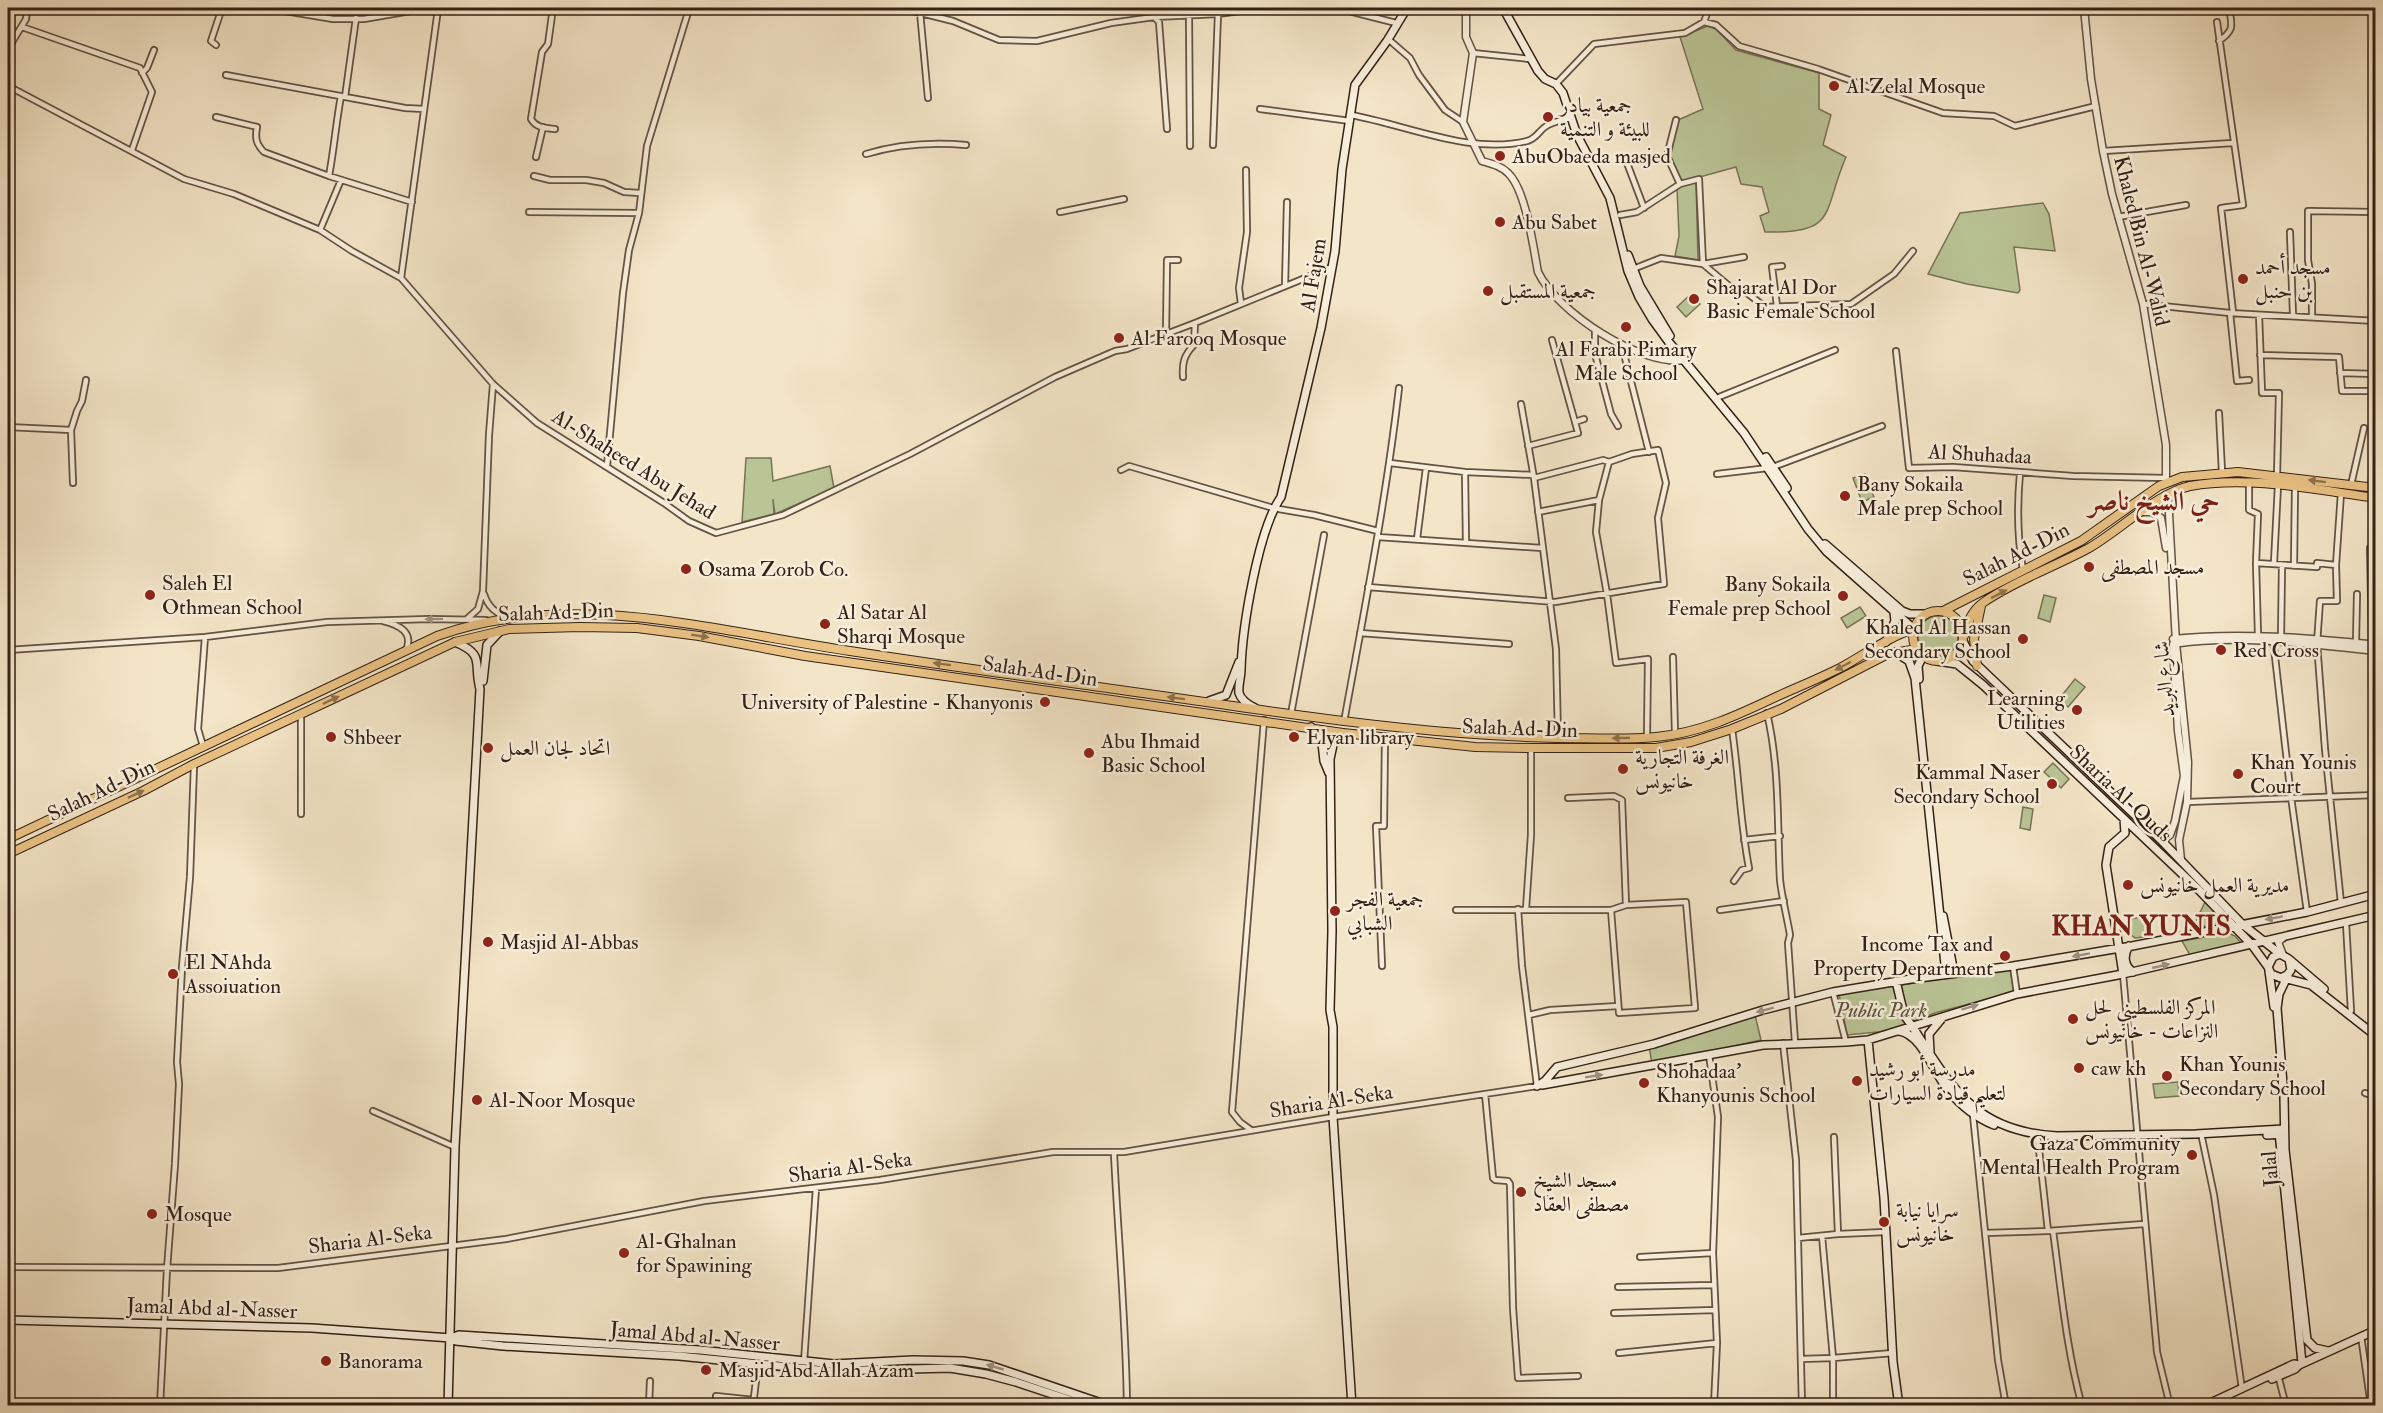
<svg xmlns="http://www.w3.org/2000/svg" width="2383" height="1413" font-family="'IM FELL Double Pica',Amiri,serif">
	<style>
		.green { fill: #bac596; stroke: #777356; stroke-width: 1.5 }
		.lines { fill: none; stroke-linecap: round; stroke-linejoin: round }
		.minor-casing { stroke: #645242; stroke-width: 8 }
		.tertiary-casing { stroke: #645242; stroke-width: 9 }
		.secondary-casing { stroke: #342116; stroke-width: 10 }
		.trunk-casing { stroke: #342116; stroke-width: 10 }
		.minor { stroke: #f7eedb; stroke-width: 4.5 }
		.tertiary { stroke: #f7eedb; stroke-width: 6 }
		.secondary { stroke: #f7eedb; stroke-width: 7 }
		.trunk { stroke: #eac284; stroke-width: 8 }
		.oneway { fill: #8f724d }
		.oneway2 { fill: #9f9282 }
		.poi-dot { fill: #8f2418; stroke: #f7eedb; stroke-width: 2 }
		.labels { text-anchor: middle; stroke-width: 5; stroke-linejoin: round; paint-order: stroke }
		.poi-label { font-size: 21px; fill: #342116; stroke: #f7eedb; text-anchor: start }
		.street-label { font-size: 21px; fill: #342116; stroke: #f7eedb }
		.park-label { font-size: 21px; font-style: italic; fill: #5c523c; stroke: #f7eedb }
		.district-label { font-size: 27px; font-weight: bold; fill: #7a1f14; stroke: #f7eedb }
	</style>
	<rect width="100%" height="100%" fill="#f3e5c7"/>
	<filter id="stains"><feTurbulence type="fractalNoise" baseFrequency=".00333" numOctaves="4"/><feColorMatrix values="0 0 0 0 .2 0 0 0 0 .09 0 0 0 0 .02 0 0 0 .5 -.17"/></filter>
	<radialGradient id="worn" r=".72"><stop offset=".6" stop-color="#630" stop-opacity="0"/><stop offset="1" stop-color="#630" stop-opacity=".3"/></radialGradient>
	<path class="green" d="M1708,26l8,3 20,21 83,23v36l12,6 -8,30 23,12c-24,55 -7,77 -81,75l-5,-16 9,-4 -7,-25 -21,-3 -5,-17 -40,11 2,82 -23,-4 4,-20 -2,-48 6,-4 -15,-31 10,-33 25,-11 -23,-72z
		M2043,203l6,11 6,37 -41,-4 6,43 -2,3 -51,-9 -39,-10 32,-61z
		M1691,294l9,10 -14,13 -9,-10z
		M746,458h25l2,23 57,-15 4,22 -59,26 -2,-15 1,15 -32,8z
		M1865,474l9,23 -12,5 -9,-24z
		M2044,595l12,3 -6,24 -12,-4z
		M1860,607l6,9 -19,12 -6,-10z
		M1918 636a20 20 0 1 1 40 0a20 20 0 1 1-40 0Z
		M2075,679l10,8 -17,20 -9,-8z
		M2053,763l16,16 -8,9 -17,-16z
		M2023,807l10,2 -3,21 -10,-2z
		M2205,902l14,15v3l-6,5 -15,2 -4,-2z
		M2141,917l3,8 6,-1 2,12 -17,2 -5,-4 -2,-10 3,-5z
		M2228,933l7,3 7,8 -52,11 -8,-14z
		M2010,969l4,23 -79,21 -47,18 -41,4 -8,-41z
		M1755,1015l6,25 -109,24 -3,-18z
		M2178,1082l1,14 -24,2 -2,-14z"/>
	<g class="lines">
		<g class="minor-casing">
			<path id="minor" d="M267,8l66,11h31l64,-11h22
				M538,8l103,2 99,-2
				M553,8l-5,36 -6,8 -11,67c5,9 15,9 24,10
				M901,8l52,13 46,19 38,1 74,-18 43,-6 64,-3 44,-6
				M1153,8l1,9 5,5 8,107
				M1337,8l59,15
				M920,12l8,86
				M1189,16l1,130
				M1704,22l5,-14
				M2217,22l26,183 -22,3 12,104
				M22,27l118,41 12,24 -20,58
				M1388,39l22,19 9,17 26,35 18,12
				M2219,41c16,-11 13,-16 10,-33
				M216,45l-5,-4 11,-33
				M8,49l18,-30 1,-11
				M1473,53l57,6
				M142,73l5,-5 7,-18
				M226,75l179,33 19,1
				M1556,84l38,-40 91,-11 19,-11 12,3 23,21 79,23 125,44 51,3 21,10 81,-20
				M8,86l176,93 50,15 86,36 32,21 49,27 92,106 44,39 127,80 25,18 27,12 67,-18 127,-61 145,-77 60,-26 12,-2 68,-26 137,-56
				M345,97l11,-79
				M1260,109l90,12
				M1351,115c56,10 119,40 176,26 9,-2 12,-10 18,-14 6,-5 18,-7 26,-9
				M216,117l41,10c-2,11 -1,17 7,25l65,24 83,26
				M1213,145l5,-131
				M2103,151l130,-8
				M866,154c33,-10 66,-12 100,-9
				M536,157l7,-30
				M1627,163l17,45
				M329,176c5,-27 7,-53 12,-80
				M534,176l16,4h36l18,3 20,9 16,1
				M1680,184l19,-5 4,85 41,-7
				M529,212l110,1
				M1060,212l64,-13
				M1620,215l17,-3 43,-28 -13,-28 9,-36
				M2118,217l68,-12
				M320,230l21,-50
				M2290,232l3,83
				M1633,269l28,-11 42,6 31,26 8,-1 23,18 86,-3 43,-30 19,-23
				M401,278l37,-269
				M1285,286l2,-84
				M1241,304l-2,-16 8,-56 -1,-62
				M2143,304l87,9 7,68 12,-1
				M1777,306l-5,-39 10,-1
				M2230,313l146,8
				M2259,315l3,78h17l-2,83
				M2312,317v-33l-4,-24v-49l68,1
				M1595,331v23l16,60 7,12
				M1166,334l1,-74h11
				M1552,340l23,82 9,-3
				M1622,346l27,106
				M1896,351l13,117 44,-1 120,9 93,2
				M2260,355l79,2 3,34h34
				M2340,373l36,1
				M1183,377c-1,-14 1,-22 11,-32l1,-22
				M1719,397l116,-47
				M1521,404l13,74 22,171 2,89
				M2219,413l3,59
				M8,427l63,3
				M1528,446l50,-13 -3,-11
				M1609,462l-10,38 -3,32 11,62 9,69 32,-4 -1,77
				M1390,463l75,9 68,3
				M607,466l16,-173 6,-43 10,-37 8,-67 42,-137
				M1773,467l109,-41
				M1121,470l8,-4 144,42 41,7 64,16
				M1465,472l1,70
				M2020,473c-3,33 -3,64 3,97
				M1717,474l51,-6
				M73,483l-2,-53 6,-19 5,-10 4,-21
				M2249,484v26l9,4 -2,49 2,72
				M2351,485l13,-57
				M2370,487l6,-24
				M2341,493l-5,72 1,36h-17l-3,42 8,106 16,154
				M1538,512l61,-12
				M1378,537l164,11
				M1417,539l9,-71
				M2370,548l2,97
				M2256,563l61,4v-4l19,2
				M2274,563l4,-78
				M2294,566l1,-79
				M1368,587l187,15 109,-18 -6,-66 8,-35 -8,-33 -26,4 -23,8 -6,-2 -69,18
				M484,594c4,13 11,18 23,24
				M468,618l10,-9 5,-18 6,-156 4,-51
				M383,621c16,4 31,11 23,29
				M1360,633l149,11
				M2281,638l1,-73
				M2273,639l18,158 16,115
				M2356,642l1,-48
				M8,650l197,-13 122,-15 102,-3 57,1
				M1673,657l2,76
				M2375,680l1,3
				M1767,713c13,56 10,111 13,167 2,18 7,37 10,55l-2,8 7,99
				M1291,714l33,-179
				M1344,722c20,-111 42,-221 55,-334
				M1732,729c7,47 8,93 17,139l-7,2 -8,11
				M203,746l-5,-17 7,-92
				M1568,798l46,-2 8,4 4,105
				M2187,802l189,-7
				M301,814v-99
				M1744,840l36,-4
				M1526,909l5,-74v-87
				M1456,910h155l15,-5 60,-3 9,106 -76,5 -8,-103
				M1720,910l64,-9
				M2346,923l5,88
				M1382,966l-6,-140h8l1,-90
				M2013,966l4,28
				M2123,974l34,378 13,54
				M1833,992l13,50
				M1529,1015l21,-5 68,-4
				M1783,1043l13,117 6,246
				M1709,1055l9,62 -5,136 4,90 -3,63
				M2365,1093l11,4
				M1485,1094l8,84 2,2 13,1 2,3 3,124 5,70 60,-2
				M373,1111l82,36
				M1973,1115l25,245 8,46
				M1251,1130l-11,-8 -8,-10 32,-392
				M1834,1137l4,97 48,-2
				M2202,1138l12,57 28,194
				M2038,1140l10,91
				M1114,1153c4,84 12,168 13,253
				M2053,1231c8,58 13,117 29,175
				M1985,1233l63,-2 96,-7
				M1798,1238l40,-4
				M1640,1257l73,-4
				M8,1267l270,1 228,-29 198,-38 176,-21 173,-28h71l209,-35 204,-31 -15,-120 -4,-57
				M1618,1287l95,-2
				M1614,1313l101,-3
				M2361,1336l10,70
				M1619,1353l98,-10
				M1801,1359l32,-1 -11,-122
				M804,1362l12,-174
				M2278,1375l8,31
				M716,1396l38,4
				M2225,1398l2,8
				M160,1406l7,-137 8,-105 4,-80 -2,-22 5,-95 8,-90 4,-112
				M649,1406l1,-25
				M753,1406l5,-43
				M1833,1406v-48l60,-5"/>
		</g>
		<g class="tertiary-casing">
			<path id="tertiary" d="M1466,8v29l7,16 -10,69 19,39c10,3 19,5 26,12 18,17 25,73 30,99 19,40 102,95 148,88
				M2084,8l7,71 12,72 9,43 31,110 23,141v38
				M2168,495l8,148 12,119 -1,40 -8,38 2,20
				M2143,512h9l9,6 5,30
				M2173,639c68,-7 135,-1 203,6
				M2173,644c68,-10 135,0 203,7
				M2162,841l8,-6 5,-14 9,-45 -6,-45 -5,-86
				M2283,955l-5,-13 5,-4"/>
		</g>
		<g class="secondary-casing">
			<path id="secondary" d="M1503,8l35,63 7,8 11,5 7,9 14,42 33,63 18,73 11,26 13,22 16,22 76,92 64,96 19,23 87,77
				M1628,255l12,31 30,50
				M1766,457l21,31
				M1825,544l77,67 8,3h16
				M1963,641l10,20 189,180 80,83 38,30 9,5 2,11 -4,5 -6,3 -10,-4 -3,-7 5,-10 7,-3
				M1886,642l9,-21 -1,-9
				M1895,652l14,9 6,17 31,296
				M1937,661l20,3 26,21 215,204 54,56 16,22
				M1919,679l-1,-13 5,-10
				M483,681l4,-36 13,-14
				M1209,701l17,-6 13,-33
				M1255,708c-6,-3 -14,-8 -16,-15 -1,-8 2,-16 2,-23 1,-41 17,-140 40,-173l40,-169 14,-77 7,-82 13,-84 32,-44 20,-33
				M1311,727l11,16 2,18 5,12
				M1343,733l-10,12 -3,14 2,172 -2,79 3,17v90l19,289
				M1943,916l11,57
				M2129,946c-6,9 -5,20 4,26
				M2290,960l34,29
				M2269,971l5,36
				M2123,974l-17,-109 3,-18 16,-14 -1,-14
				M2288,975l-9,19 -2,14 7,89 1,53 22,190 8,8 13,3
				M2284,978l27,7 65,51
				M1896,981l8,34 8,11c40,62 63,106 145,110l139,-2 88,-5
				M1899,1031c23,3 35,43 50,60 13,16 26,26 45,34
				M1868,1040l16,158 9,164 6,44
				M1930,1051l-1,-17 14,-17
				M1542,1085l221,-40 83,-3 22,-2 149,-46 106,-20 253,-59
				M1537,1086l8,-5 12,-14 97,-23 109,-34 70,-18 78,-13 102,-13 119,-20 175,-34 69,-18
				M2279,1132l23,231
				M2267,1135l17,-1
				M8,1320l304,8 139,10 5,3 47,5 176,10 149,15 122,-3 36,6 30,8 72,24
				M451,1338l8,-3 241,15 134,14 79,-4 50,1 26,4 121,41
				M2272,1379l23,-10 4,-4
				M448,1406l7,-259 25,-458c-7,-26 6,-34 -25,-47
				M2204,1406l90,-42 5,1 77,-35"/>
		</g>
		<g class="trunk-casing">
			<path id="trunk" d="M1913 636a25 25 0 1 1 50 0a25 25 0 1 1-50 0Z
				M1943,611l138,-70 78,-55 23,-9 56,-5 138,16
				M1964,636c4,-14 7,-25 20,-34 30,-21 72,-36 105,-54 30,-17 68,-55 101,-62 58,-11 127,4 186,12
				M1977,666l-3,-27 7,-33
				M8,839l429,-203c133,-48 278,-5 413,15 130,20 260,37 390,56 106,15 211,29 317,31 33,0 67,2 99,-1 44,-4 82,-22 122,-41 20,-9 42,-18 62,-28 24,-13 48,-31 74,-39
				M8,854l135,-63 51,-27 261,-122 54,-13 71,-2 57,1 62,8 106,20 538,77 132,14 56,1h125l35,-6 41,-13 49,-20 107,-55 29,-5"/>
		</g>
		<use href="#minor" class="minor"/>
		<use href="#tertiary" class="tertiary"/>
		<use href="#secondary" class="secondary"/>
		<use href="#trunk" class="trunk"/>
	</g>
	<defs><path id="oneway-solid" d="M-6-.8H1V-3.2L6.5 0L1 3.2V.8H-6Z" transform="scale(1.5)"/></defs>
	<g class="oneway">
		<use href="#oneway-solid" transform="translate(2317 481) rotate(-173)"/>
		<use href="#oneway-solid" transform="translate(1999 594) rotate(-27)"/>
		<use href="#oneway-solid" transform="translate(700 636) rotate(9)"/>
		<use href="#oneway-solid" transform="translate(942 664) rotate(-173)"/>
		<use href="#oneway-solid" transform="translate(1843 666) rotate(152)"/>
		<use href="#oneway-solid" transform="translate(1176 698) rotate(-173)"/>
		<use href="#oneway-solid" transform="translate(331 700) rotate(-25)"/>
		<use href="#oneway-solid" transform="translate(1621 738) rotate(179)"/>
		<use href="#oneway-solid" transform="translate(136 794) rotate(-25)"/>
	</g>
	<g class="oneway2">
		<use href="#oneway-solid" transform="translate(434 619) rotate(179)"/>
		<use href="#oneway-solid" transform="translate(2274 918) rotate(170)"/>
		<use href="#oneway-solid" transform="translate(2081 955) rotate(170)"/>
		<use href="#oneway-solid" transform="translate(2161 966) rotate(-13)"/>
		<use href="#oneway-solid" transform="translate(1970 1007) rotate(-17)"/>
		<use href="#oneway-solid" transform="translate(1765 1010) rotate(165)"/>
		<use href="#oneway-solid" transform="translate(1594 1076) rotate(-9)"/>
		<use href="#oneway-solid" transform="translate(995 1367) rotate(-164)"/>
	</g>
	<g class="poi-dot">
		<circle cx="1834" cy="86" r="6"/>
		<circle cx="1548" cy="117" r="6"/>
		<circle cx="1500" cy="156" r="6"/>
		<circle cx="1500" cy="222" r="6"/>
		<circle cx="2243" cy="279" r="6"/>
		<circle cx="1488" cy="291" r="6"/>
		<circle cx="1694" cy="299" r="6"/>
		<circle cx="1626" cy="327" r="6"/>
		<circle cx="1119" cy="338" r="6"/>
		<circle cx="1845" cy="496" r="6"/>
		<circle cx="2089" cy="567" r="6"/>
		<circle cx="686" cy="569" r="6"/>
		<circle cx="150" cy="595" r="6"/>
		<circle cx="1843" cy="596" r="6"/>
		<circle cx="825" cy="624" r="6"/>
		<circle cx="2023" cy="639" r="6"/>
		<circle cx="2221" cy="650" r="6"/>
		<circle cx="1045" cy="702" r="6"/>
		<circle cx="2077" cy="710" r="6"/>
		<circle cx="331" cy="737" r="6"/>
		<circle cx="1294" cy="737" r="6"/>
		<circle cx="488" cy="748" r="6"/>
		<circle cx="1089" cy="753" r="6"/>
		<circle cx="1623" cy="769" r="6"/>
		<circle cx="2238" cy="774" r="6"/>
		<circle cx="2052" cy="784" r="6"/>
		<circle cx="2128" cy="885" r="6"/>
		<circle cx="1335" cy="911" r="6"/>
		<circle cx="488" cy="942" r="6"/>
		<circle cx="2005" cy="956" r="6"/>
		<circle cx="173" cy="974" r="6"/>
		<circle cx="2073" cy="1019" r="6"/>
		<circle cx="2079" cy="1068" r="6"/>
		<circle cx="2167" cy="1076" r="6"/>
		<circle cx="1857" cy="1081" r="6"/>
		<circle cx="1644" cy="1083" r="6"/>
		<circle cx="477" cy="1100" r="6"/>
		<circle cx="2192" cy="1155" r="6"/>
		<circle cx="1521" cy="1192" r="6"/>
		<circle cx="152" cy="1214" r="6"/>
		<circle cx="1884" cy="1222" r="6"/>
		<circle cx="624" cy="1253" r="6"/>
		<circle cx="326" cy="1361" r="6"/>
		<circle cx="706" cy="1370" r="6"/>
	</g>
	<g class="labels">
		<g class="poi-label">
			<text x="1846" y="93">Al Zelal Mosque</text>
			<text x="1560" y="112">جمعية بيادر<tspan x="1560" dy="24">للبيئة و التنمية</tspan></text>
			<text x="1512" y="163">AbuObaeda masjed</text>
			<text x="1512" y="229">Abu Sabet</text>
			<text x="2255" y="274">مسجد أحمد<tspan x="2255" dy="24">بن حنبل</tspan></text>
			<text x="1706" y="294">Shajarat Al Dor<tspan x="1706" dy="24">Basic Female School</tspan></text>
			<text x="1500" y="298">جمعية المستقبل</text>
			<text x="1131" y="345">Al Farooq Mosque</text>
			<text x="1626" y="356" text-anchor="middle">Al Farabi Pimary<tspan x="1626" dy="24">Male School</tspan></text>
			<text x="1857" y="491">Bany Sokaila<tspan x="1857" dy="24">Male prep School</tspan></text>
			<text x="2101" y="574">مسجد المصطفى</text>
			<text x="698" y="576">Osama Zorob Co.</text>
			<text x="162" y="590">Saleh El<tspan x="162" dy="24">Othmean School</tspan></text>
			<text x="1831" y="591" text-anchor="end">Bany Sokaila<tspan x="1831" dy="24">Female prep School</tspan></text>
			<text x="837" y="619">Al Satar Al<tspan x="837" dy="24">Sharqi Mosque</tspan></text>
			<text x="2011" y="634" text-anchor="end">Khaled Al Hassan<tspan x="2011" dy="24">Secondary School</tspan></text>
			<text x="2233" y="657">Red Cross</text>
			<text x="2065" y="705" text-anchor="end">Learning<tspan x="2065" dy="24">Utilities</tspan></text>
			<text x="1033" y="709" text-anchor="end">University of Palestine - Khanyonis</text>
			<text x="343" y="744">Shbeer</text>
			<text x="1306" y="744">Elyan library</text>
			<text x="1101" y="748">Abu Ihmaid<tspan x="1101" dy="24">Basic School</tspan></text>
			<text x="500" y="755">اتحاد لجان العمل</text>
			<text x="1635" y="764">الغرفة التجارية<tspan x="1635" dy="24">خانيونس</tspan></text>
			<text x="2250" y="769">Khan Younis<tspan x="2250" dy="24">Court</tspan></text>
			<text x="2040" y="779" text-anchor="end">Kammal Naser<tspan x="2040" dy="24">Secondary School</tspan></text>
			<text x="2140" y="892">مديرية العمل خانيونس</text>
			<text x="1347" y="906">جمعية الفجر<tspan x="1347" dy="24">الشبابي</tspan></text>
			<text x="500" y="949">Masjid Al-Abbas</text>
			<text x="1993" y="951" text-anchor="end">Income Tax and<tspan x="1993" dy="24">Property Department</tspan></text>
			<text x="185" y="969">El NAhda<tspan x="185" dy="24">Assoiuation</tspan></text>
			<text x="2085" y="1014">المركز الفلسطيني لحل<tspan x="2085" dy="24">النزاعات - خانيونس</tspan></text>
			<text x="2179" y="1071">Khan Younis<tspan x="2179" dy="24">Secondary School</tspan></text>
			<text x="2091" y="1075">caw kh</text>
			<text x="1869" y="1076">مدرسة أبو رشيد<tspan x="1869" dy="24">لتعليم قيادة السيارات</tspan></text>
			<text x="1656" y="1078">Shohadaa'<tspan x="1656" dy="24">Khanyounis School</tspan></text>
			<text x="489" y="1107">Al-Noor Mosque</text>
			<text x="2180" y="1150" text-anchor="end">Gaza Community<tspan x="2180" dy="24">Mental Health Program</tspan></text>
			<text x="1533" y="1187">مسجد الشيخ<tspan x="1533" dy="24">مصطفى العقاد</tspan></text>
			<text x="1896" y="1217">سرايا نيابة<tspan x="1896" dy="24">خانيونس</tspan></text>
			<text x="164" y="1221">Mosque</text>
			<text x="636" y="1248">Al-Ghalnan<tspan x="636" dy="24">for Spawining</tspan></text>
			<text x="338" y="1368">Banorama</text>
			<text x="718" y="1377">Masjid Abd Allah Azam</text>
		</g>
		<g class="street-label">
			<text transform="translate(2142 241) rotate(76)" y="7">Khaled Bin Al-Walid</text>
			<text transform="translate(1313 275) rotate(-81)" y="7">Al Fajem</text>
			<text transform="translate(1980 454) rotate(3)" y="7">Al Shuhadaa</text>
			<text transform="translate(634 464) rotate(32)" y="7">Al-Shaheed Abu Jehad</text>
			<text transform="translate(2016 554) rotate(-27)" y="7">Salah Ad-Din</text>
			<text transform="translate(556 612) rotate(-2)" y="7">Salah Ad-Din</text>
			<text transform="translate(1040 671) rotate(8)" y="7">Salah Ad-Din</text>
			<text transform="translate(2164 679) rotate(-95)" y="7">شارع البريد</text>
			<text transform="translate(1520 728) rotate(2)" y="7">Salah Ad-Din</text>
			<text transform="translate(101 790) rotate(-26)" y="7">Salah Ad-Din</text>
			<text transform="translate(2121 793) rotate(43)" y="7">Sharia Al-Quds</text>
			<text transform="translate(1331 1101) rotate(-9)" y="7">Sharia Al-Seka</text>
			<text transform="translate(850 1167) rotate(-8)" y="7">Sharia Al-Seka</text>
			<text transform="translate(2270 1169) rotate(-95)" y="7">Jalal</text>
			<text transform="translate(370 1239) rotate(-7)" y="7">Sharia Al-Seka</text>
			<text transform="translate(212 1308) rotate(2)" y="7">Jamal Abd al-Nasser</text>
			<text transform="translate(695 1336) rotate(5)" y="7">Jamal Abd al-Nasser</text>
		</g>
		<g class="park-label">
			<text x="1881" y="1017">Public Park</text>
		</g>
		<g class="district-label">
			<text x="2154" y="510">حي الشيخ ناصر</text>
			<text x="2141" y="935">KHAN YUNIS</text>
		</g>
	</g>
	<rect width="2383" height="1413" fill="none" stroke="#f3e5c7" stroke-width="30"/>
	<rect x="9" y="9" width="2365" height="1395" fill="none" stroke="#342116" stroke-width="3"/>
	<rect x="15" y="15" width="2353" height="1383" fill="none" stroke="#342116" stroke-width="1.5"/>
	<rect width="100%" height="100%" filter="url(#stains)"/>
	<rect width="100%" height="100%" fill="url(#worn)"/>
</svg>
